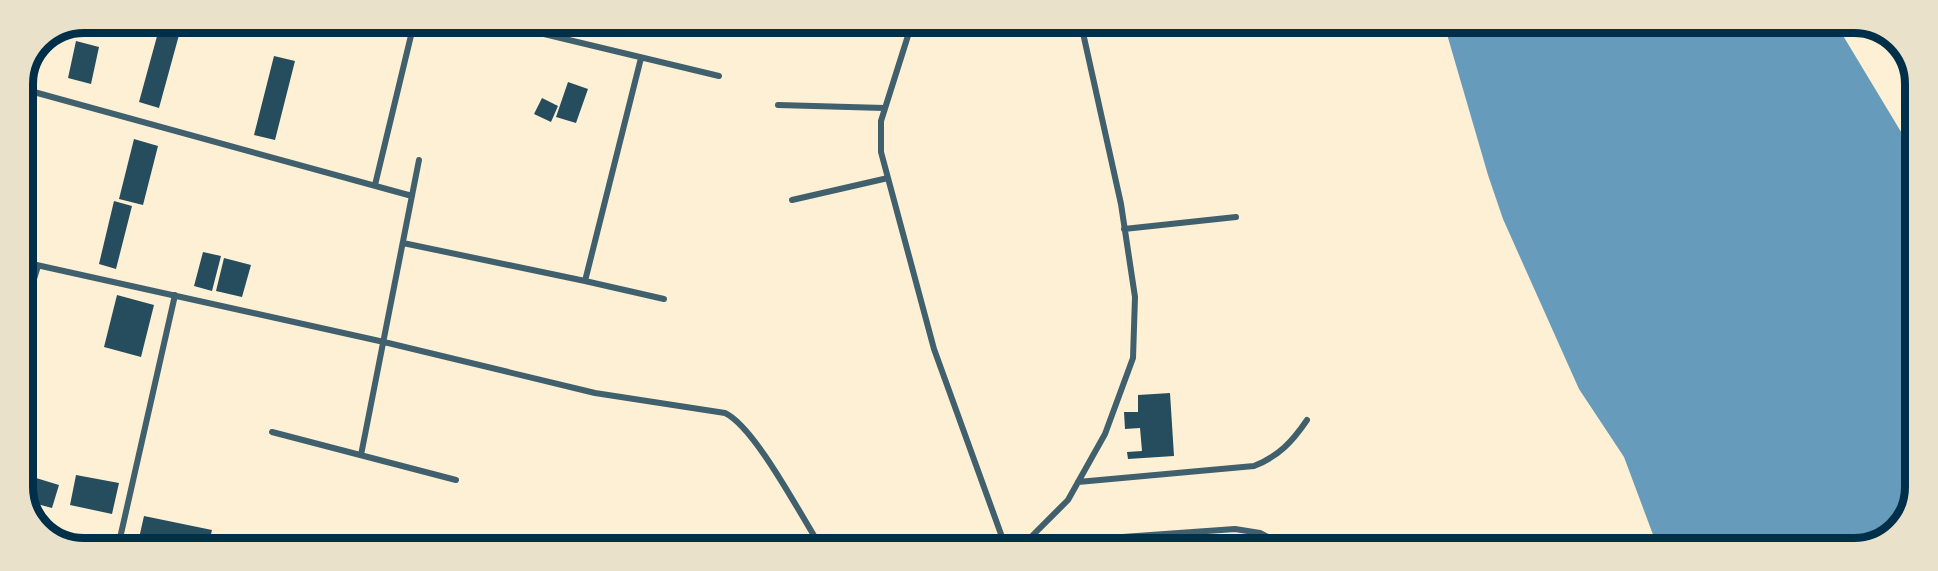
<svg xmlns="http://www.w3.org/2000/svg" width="1938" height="571" font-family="'Fira Sans',sans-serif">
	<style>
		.water { fill: #669bbc }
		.building { fill: #264d5e }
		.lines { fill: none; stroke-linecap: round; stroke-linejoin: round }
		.minor { stroke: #3f606c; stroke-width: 6 }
		.rim { fill: none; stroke: #003049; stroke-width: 8 }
	</style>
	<rect width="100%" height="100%" fill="#fdf0d5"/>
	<path class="water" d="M1444,24h392l79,131 -1,186h-7l1,14 6,8v140l-22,33 -37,12h-197l-34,-91 -45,-68 -76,-170 -15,-44z"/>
	<path class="building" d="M600,23h17l-3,12 -16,-4z
		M159,29l20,6 -20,73 -20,-6z
		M76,41l23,6 -8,37 -23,-6z
		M274,56l21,5 -20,79 -21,-5z
		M568,82l20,7 -12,34 -20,-6z
		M542,98l16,8 -7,16 -17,-8z
		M134,139l24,7 -15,59 -24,-6z
		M114,201l18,5 -16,63 -17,-5z
		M203,252l18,4 -9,35 -18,-5z
		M224,258l27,7 -9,32 -26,-6z
		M117,295l37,10 -13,52 -37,-10z
		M1170,393l4,63 -46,3 -1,-7 15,-1 -2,-23 -15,1 -1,-17h14v-17z
		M23,474l36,11 -7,23 -26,-7 -3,-9z
		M76,475l43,8 -7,31 -42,-9z
		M144,516l68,14 -4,17h-26l-43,-9z
		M139,540l29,6 -1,1h-29z"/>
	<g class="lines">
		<path class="minor" d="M498,23l221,53
			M912,23l-31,98v31l53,197 72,199
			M641,58l-56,223 79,18
			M23,89l389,107
			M778,105l106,3
			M375,185l39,-162
			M792,200l96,-22
			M1124,229l112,-12
			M403,243l182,38
			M23,262l361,80 211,51 130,20c30,14 76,103 96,134
			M23,314l15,-48
			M272,432l184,48
			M361,455l58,-295
			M1078,482l176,-16c25,-10 38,-24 53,-46
			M1024,544l211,-15 25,4 18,9 2,6
			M118,547l57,-252
			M1020,548l48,-48 37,-66 28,-76 2,-61 -14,-93 -40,-180
			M1451,548l19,-5 10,5"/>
	</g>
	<path d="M0 0H1938V571H0ZM84 33H1854A51 51 0 0 1 1905 84V487A51 51 0 0 1 1854 538H84A51 51 0 0 1 33 487V84A51 51 0 0 1 84 33Z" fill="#e9e1ca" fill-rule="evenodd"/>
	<path class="rim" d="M84 33H1854A51 51 0 0 1 1905 84V487A51 51 0 0 1 1854 538H84A51 51 0 0 1 33 487V84A51 51 0 0 1 84 33Z"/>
</svg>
